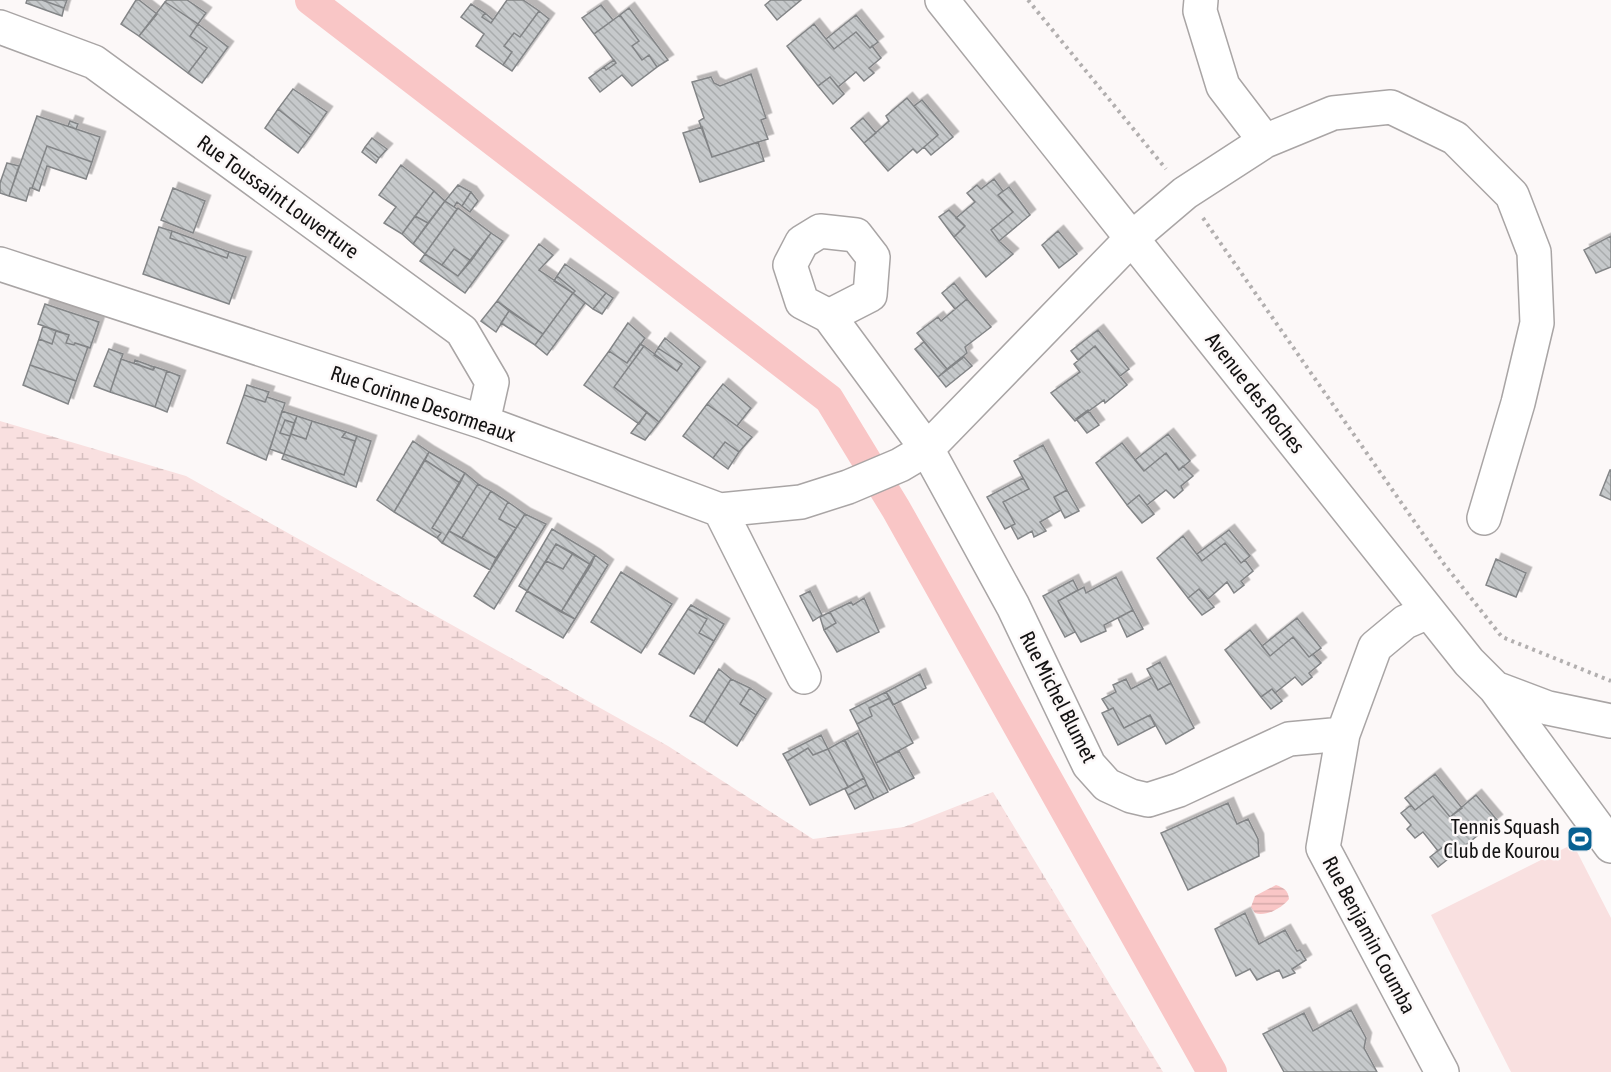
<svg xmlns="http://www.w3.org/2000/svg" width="1611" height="1072" font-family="'Asap Condensed',sans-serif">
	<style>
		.wetland { fill: url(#wetland-marsh) }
		.pitch { fill: #f9e0e0 }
		.water { fill: url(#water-rules) }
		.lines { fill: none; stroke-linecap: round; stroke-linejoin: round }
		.canal { stroke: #f9c6c6; stroke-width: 30 }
		.building { fill: url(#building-back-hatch); stroke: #838587; stroke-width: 1.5; filter: url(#shadow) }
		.minor-casing { stroke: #a9a5a5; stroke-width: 36 }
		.path { stroke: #b2afaf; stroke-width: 4; stroke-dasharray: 3 4.5; stroke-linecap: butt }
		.minor { stroke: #fff; stroke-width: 33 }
		.labels { text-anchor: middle; stroke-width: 5; stroke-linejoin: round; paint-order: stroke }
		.street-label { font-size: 21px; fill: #131212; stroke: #fcf8f8 }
		.poi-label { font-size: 21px; fill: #131212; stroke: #fcf8f8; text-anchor: end }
	</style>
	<defs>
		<pattern id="wetland-marsh" width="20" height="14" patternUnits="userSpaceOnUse" patternTransform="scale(1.5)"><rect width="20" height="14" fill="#f9e0e0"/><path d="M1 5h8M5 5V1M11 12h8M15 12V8" fill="none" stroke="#d5bfbf"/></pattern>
		<pattern id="water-rules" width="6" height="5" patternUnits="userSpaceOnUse" patternTransform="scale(1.5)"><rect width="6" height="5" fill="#f9c6c6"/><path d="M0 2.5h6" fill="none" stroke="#d5a9a9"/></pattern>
		<pattern id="building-back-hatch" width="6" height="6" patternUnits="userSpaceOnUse" patternTransform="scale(1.5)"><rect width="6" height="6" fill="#c6c9cb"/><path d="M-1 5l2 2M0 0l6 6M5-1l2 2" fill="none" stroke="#a9acad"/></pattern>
		<filter id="shadow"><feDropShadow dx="5.5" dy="-5.5" stdDeviation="0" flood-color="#0004"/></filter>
	</defs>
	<rect width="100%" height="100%" fill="#fcf8f8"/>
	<path class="wetland" d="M0,421l186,55 482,270 145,93 91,-12 89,-35 170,280h-1163z"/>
	<path class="pitch" d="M1573,844l38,74v154h-100l-80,-157z"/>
	<path class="water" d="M1276,885c8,3 12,5 13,14 -7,9 -23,18 -34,14l-4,-6 4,-11z"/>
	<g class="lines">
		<path class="canal" d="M310,0l519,399 67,110 316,563"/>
	</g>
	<path class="building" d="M27,0h15l22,8 -2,8 -36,-13z
		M42,0h25l-3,8z
		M136,0h3l18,14 -18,22 -18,-12z
		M167,0h20l19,13 -8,11 -33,-22z
		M507,0h16l16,11 -19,26 -6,-4 -10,13 8,6 -9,13 -27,-19 8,-12 -23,-17 10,-13 14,9 -3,4 9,6z
		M771,0h30l-24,20 -12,-15z
		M165,2l33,22 -8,12 17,12 -19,25 -49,-37z
		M601,5l12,15 -19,14 -12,-16z
		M629,8l39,52 -11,7 -8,-12 -7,5 -10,-14 7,-5 -19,-26z
		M539,11l10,8 -37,52 -9,-6 9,-13 -8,-6 10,-13 6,4z
		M485,13l8,7 -2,3 -9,-6z
		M620,15l19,26 -7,5 10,14 7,-5 8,12 -25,19 -10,-11 -22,17 -11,-14 15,-11 2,3 10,-7 -22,-29z
		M856,15l22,27 -8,6 -14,-16 -22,17 -8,-10z
		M198,24l30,23 -26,36 -14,-10 19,-25 -17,-12z
		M814,24l20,25 22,-17 14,16 2,-2 9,12 -12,10 5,5 -10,8 -8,-9 -18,15 -8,-10 -12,9 -31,-40z
		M614,60l2,3 -10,7 -2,-3z
		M751,74l15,44 -5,2 7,19 -56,18 -13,-36 5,-3 -12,-36 19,-5 3,6 6,3z
		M830,77l14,17 -11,10 -15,-18z
		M293,89l34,23 -16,23 -33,-26z
		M907,98l31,37 -21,18 -4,-4 -25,22 -24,-28 25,-22 -3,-5z
		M922,100l31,37 -22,18 -7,-8 14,-12 -24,-29z
		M278,109l33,26 -13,18 -33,-25z
		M37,116l63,21 -8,25 -45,-16 -15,42h-2l-4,13 -17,-5z
		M863,118l13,15 -12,10 -13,-15z
		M70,121l8,3 -2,5 -8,-3z
		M702,127l10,30 46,-15 6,19 -64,21 -17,-49z
		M372,138l15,11 -8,9 -14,-11z
		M47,146l45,16 -6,17 -39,-13 -8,25 -7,-3z
		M365,147l14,11 -3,5 -14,-11z
		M7,163l12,3 -10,30 -9,-3v-10z
		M401,165l33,26 -32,43 -18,-11 12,-16 -17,-12z
		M994,179l9,12 -5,4 15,17 -22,18 8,11 14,13 -27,23 -32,-40 11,-11 -9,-8 19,-16 -8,-9 10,-8 4,4z
		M458,185l13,7 -9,14 -5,-4 -3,5 -9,-6z
		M1009,187l21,28 -31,26 -8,-11 22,-18 -15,-17z
		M173,188l32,13 -12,32 -32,-13z
		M434,191l11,10 -17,22 -13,-7z
		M471,192l7,9 -8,11 -8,-6z
		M445,201l12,8 -32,45 -12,-10z
		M458,208l33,25 -20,28 -17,-12 -12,16 -17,-11z
		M949,210l16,16 -11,11 -15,-20z
		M415,216l13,7 -15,21 -11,-10z
		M159,227l13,4 -2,7 57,20 2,-6 17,5 -17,47 -86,-30z
		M172,231l57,21 -2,6 -57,-20z
		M1058,231l19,23 -18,14 -17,-23z
		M491,233l12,8 -38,52 -45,-32 5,-7 33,22z
		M1611,236v31l-15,6 -12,-23z
		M539,244l14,11 -14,15 34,23 -30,41 -46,-33z
		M454,249l17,12 -13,15 -16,-11z
		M565,264l41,29 -13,16 -20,-16 2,-2 -18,-15z
		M557,276l18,15 -2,2 -19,-12z
		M954,283l13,16 -12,10 -13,-16z
		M573,293l12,10 -38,52 -12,-10z
		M606,293l7,5 -11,16 -9,-5z
		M967,299l24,28 -26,20 2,6 -20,16 -30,-36 21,-16 3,4z
		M497,301l12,10 -13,21 -15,-11z
		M45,304l54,18 -9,26 -15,-5 -1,2 -8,-2 3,-8 -31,-11z
		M509,311l34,23 -8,11 -34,-22z
		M628,323l17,15 -18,25 -18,-12z
		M43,326l13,5 -4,13 -13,-5z
		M1098,330l31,39 -9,7 -25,-30 -17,14 -7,-9z
		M56,331l13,4 -3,8 8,2 1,-2 13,4 -12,34 -46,-16 9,-26 13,5z
		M665,338l35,29 -41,55 -45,-35 30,-41 33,25 5,-7 -24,-16z
		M924,342l23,27 -9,8 -23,-28z
		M640,344l4,2 -30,41 33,25 -8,12 -55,-39 25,-34 18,12z
		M1095,346l32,39 -22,18 -1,-3 -29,21 -24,-28 29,-21 -6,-8z
		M658,348l24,16 -5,7 -23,-16z
		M109,349l14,5 -13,38 -16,-6z
		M964,357l8,9 -26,21 -8,-10z
		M121,359l32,11 2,-3 12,4 -12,36 -45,-15z
		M135,360l19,7 -1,3 -19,-7z
		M30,365l46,16 -8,23 -45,-19z
		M167,371l13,5 -13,36 -12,-5z
		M723,384l28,24 -14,18 -30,-22z
		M247,385l22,7 -4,10 -21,-7z
		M244,395l21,7 2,-5 18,6 -19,57 -39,-17z
		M707,404l45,33 -13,15 -14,-10 -12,16 -30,-22z
		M1088,410l11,15 -12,8 -11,-14z
		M282,411l15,5 -3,7 -9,-3 -5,13 10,3 -6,18 -14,-5z
		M647,412l12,10 -14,18 -14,-7z
		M297,416l15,5 -6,18 -15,-5z
		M285,420l9,3 -4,13 -10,-3z
		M312,421l34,11 -4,5 13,4 -11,34 -60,-21 7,-20 15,5z
		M346,432l11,4 -2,5 -13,-4z
		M1168,434l22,27 -11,9 -13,-17 -22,18 -9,-11z
		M357,436l14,5 -15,46 -74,-28 2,-5 60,21z
		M413,441l16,11 -35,60 -17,-12z
		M725,442l14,10 -11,17 -15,-11z
		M1122,443l22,28 22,-18 13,17 4,-4 10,10 -12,10 2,4 -9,8 -8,-8 -19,15 -8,-10 -12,10 -31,-42z
		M1043,445l24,45 -13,7 7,13 -21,12 6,9 -12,6 -2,-6 -14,8 -7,-13 4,-2 -12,-22 26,-13 -15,-28z
		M429,452l36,21 -5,10 -35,-23z
		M425,460l35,23 -28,45 9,5 -4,5 -43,-26z
		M1610,470h1v30l-11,-5z
		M465,473l13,11 -36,59 -5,-5 4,-5 -9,-5z
		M1023,478l6,11 -26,13 12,22 -10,5 -18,-32z
		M478,484l13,7 -29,47 -13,-7z
		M1067,490l12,21 -14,7 -11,-21z
		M491,491l17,11 -9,17 17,9 -20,30 -34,-20z
		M1139,495l15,19 -12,9 -15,-18z
		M508,502l17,12 -9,14 -17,-9z
		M525,514l21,10 -52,85 -20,-13z
		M552,529l43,26 -4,10 -35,-21 -29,47 -8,-5z
		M1229,530l21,26 -9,7 -16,-20 -23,18 -5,-7z
		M449,531l47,27 -6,12 -48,-27z
		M1183,536l19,25 23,-18 16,20 4,-3 8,11 -12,10 3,4 -10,8 -7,-11 -19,17 -9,-10 -11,9 -31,-40z
		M556,544l17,9 -10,16 -17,-8z
		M573,553l18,12 -30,47 -34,-21 19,-30 17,8z
		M595,555l13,10 -33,54 -14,-7z
		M1496,559l30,14 -10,24 -30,-12z
		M621,572l51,32 -31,49 -50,-31z
		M1116,577l17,33 -29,15 2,6 -25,11 -23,-41 26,-14 2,6z
		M1073,580l5,10 -20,11 17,31 -10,5 -22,-41z
		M1199,589l15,18 -12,8 -14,-17z
		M527,591l48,28 -12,19 -47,-27z
		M810,591l12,24 -9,6 -13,-25z
		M864,598l15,34 -42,20 -13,-22 12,-7 -6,-11 21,-10 2,3z
		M691,605l33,19 -10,17 -15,-8 8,-14 -19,-10z
		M688,609l19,10 -8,14 15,8 -20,33 -35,-20z
		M1133,610l10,19 -16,8 -9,-19z
		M830,612l6,11 -12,7 -4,-13z
		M1297,618l24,30 -12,9 -16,-20 -23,19 -8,-10z
		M1250,630l20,26 23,-19 16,20 4,-3 8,9 -12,10 3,4 -10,8 -7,-8 -20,16 -3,-4 -11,8 -36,-47z
		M1160,662l11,21 -13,7 -11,-21z
		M719,669l12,10 -27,44 -14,-7z
		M920,674l6,14 -33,17 -7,-13z
		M1152,678l6,12 13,-7 23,45 -28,16 -16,-29 -26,13 -11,-20 -4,2 -7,-11 14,-7 -3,-7 13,-6 5,10z
		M731,679l19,9 -10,16 16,11 -19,31 -33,-23z
		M750,688l16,11 -10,16 -16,-11z
		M1272,689l10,12 -11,8 -10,-12z
		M886,692l4,6 -21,10 3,8 -15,8 -7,-14z
		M890,698l23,45 -37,20 -19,-39 15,-8 -3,-8z
		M1113,708l11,20 26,-13 5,11 -37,19 -16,-32z
		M858,733l30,59 -14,7 -29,-59z
		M821,735l7,14 -15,6 -5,-7 -21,13 -4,-7z
		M844,740l20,38 -16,9 -20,-38z
		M808,748l5,7 15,-6 20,38 -38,18 -23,-44z
		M899,751l15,27 -24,12 -14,-27z
		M1435,774l27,34 -12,9 -17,-21 -18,14 -10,-12z
		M864,778l3,7 -19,10 -3,-6z
		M867,785l7,14 -19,10 -7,-14z
		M1476,795l21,25 -40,32 -8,-10 -11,9 -15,-19 -8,6 -8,-9 4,-4 -10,-12 10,-8 4,5 18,-14 17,21z
		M1228,803l9,21 11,-5 10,20 1,17 -71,34 -27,-57z
		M1449,842l8,10 -19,15 -8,-10z
		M1245,913l14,31 26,-14 12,21 3,-1 6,10 -14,9 3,4 -12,5 -4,-8 -22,10 -7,-11 -14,7 -21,-47z
		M1351,1010l15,28 -2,10 13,24h-93l-21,-38 41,-21 9,18z"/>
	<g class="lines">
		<g class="minor-casing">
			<path id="minor" d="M942,0l527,662 26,26 53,20 63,13
				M1201,0l-1,11 23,75 42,55
				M0,27l94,35 368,269 30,51 -9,40
				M820,231l36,4 17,22 -3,38 -41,21 -27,-14 -12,-37 12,-23z
				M0,264l483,158 237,88 81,-8 47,-15 52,-22 27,-16 205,-211 53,-45 80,-52 68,-28 58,-6 64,31 57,57 22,57 3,71 -19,80 -34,115
				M829,316l98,133 86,157 76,159 18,20 24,11 17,4 31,-10 110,-51 54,-5
				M720,510l84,167
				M1428,612l-23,10 -30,25 -32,87 -20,114 119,224
				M1495,688l116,158"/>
		</g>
		<path class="path" d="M1028,0l138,169
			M1203,218l241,346 58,73 109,44"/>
		<use href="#minor" class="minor"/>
	</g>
	<defs>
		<g id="stadium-square" transform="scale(1.35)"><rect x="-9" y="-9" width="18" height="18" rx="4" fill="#086192" stroke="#fcf8f8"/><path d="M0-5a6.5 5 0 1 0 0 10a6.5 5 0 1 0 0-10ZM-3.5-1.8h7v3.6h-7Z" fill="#fff"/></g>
	</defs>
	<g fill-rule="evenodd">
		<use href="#stadium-square" x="1580" y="839"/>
	</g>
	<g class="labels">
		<g class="street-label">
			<text transform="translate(278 197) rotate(36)" y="7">Rue Toussaint Louverture</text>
			<text transform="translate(1255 393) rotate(52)" y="7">Avenue des Roches</text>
			<text transform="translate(423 404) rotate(19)" y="7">Rue Corinne Desormeaux</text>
			<text transform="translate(1058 697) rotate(63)" y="7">Rue Michel Blumet</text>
			<text transform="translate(1369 935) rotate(62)" y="7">Rue Benjamin Coumba</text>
		</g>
		<g class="poi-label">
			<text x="1560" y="834">Tennis Squash<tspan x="1560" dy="24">Club de Kourou</tspan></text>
		</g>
	</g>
</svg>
